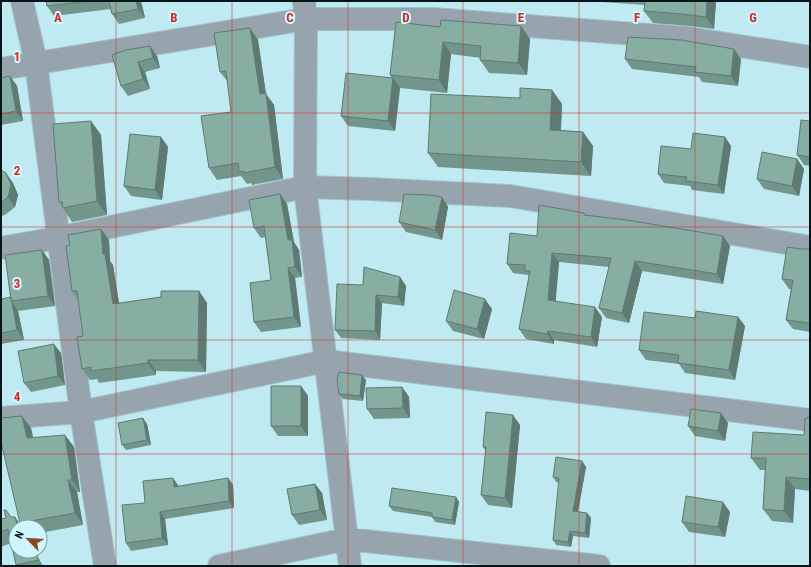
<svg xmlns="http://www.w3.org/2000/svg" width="811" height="567" font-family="'Roboto Condensed',sans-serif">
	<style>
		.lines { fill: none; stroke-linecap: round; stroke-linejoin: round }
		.minor-casing { stroke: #9ec4ca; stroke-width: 24 }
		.minor { stroke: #97a4ae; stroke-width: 22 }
		.wall { fill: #73968c }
		.shaded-wall { fill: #5e7a72 }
		.building { fill: #86aea3; stroke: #5e7a72 }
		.grid { fill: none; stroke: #d62828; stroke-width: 1; stroke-opacity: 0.55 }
		.grid-label { font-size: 13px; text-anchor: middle; font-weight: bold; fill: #d62828; stroke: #ccf7ff; stroke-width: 4; stroke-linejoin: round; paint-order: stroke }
	</style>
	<rect width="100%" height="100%" fill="#bfeaf1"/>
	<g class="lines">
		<g class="minor-casing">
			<path id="minor" d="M22,1l14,62 45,349 24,154
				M304,1l2,18 -1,168 45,379
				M1,69l305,-50h127l256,19 121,19
				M1,248l56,-10 248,-51 65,2 140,7 300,51
				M1,418l80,-6 245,-51 484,59
				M219,566l128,-27 252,27"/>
		</g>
		<use href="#minor" class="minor"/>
	</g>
	<path class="wall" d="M46,1h95l4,17 -26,6 -7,-10 -1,-5 -57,7 -7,-10z
		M587,1h129l-2,28 -24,-3 -37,-3 -9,-12 1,-6z
		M396,22l134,17 -3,36 -38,-2 -9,-13 1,-2 -30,-4 -4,39 -47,-5 -5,43 -47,-5 -7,-10 51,-38 -2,-3z
		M250,28l8,12 8,54 8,11 9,74 -31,6 -1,-2 -4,1 -6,-8 -24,4 -8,-12 22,-56 -3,-30 -8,-10z
		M112,55l45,1 3,12 -15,4 5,17 -22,7 -7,-10z
		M625,59h116l-3,27 -36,-4 -3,-5 -67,-8z
		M10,76l7,10 6,35 -22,4v-47z
		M552,90l10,14 -1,26 22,2 10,14 -2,30 -153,-9 -10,-14 92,-55z
		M91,121l10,14 6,80 -35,7 -13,-20z
		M810,121v45l-6,-1 -7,-10z
		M161,137l7,10 -6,53 -31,-4 -7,-10z
		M725,137l6,9 -7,48 -32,-4 -2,-4 -26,-3 -6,-9 33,-25z
		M797,159l7,10 -5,27 -35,-7 -7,-10z
		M1,170l12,13 5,12 -3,12 -10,8 -4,1z
		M280,194l7,10 7,38 5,8 3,27 -7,1 6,49 -40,5 -7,-10 17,-42 -5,-43 -5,1 -7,-10z
		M442,197l6,10 -6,33 -36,-8 -7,-10z
		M586,215l144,31 -7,38 -81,-13 -13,52 -23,-5 -7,-10 10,-41 -50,-5 -4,39 47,16 -5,30 -43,-7v4l-28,-5 -7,-10 10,-52 -1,-2 -15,-2 -6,-9 30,-28z
		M101,229l8,11 1,21 3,4 6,38 80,-12 8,12 -1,69 -50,-1v4l-57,8 -2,-4 -7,1 -8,-11 1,-33 -5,-35 -6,-10z
		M810,247v85l-17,-3 -7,-9 5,-31h-2l-7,-10 19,-30h7z
		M42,250l7,10 6,46 -37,5 6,29 -23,4v-45l10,-2z
		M400,277l6,9 -2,20 -22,-3 -2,37 -39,-2 -6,-8 28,-45z
		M492,309l-8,30 -31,-8 -7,-10z
		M738,317l7,9 -10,54 -50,-7 -6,-9 -33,-4 -7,-10 56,-32z
		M61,353l4,32 -34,7 -7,-9z
		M366,380l-3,21 -20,-2 -4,-5z
		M301,386l7,10v40h-30l-7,-10z
		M402,387l7,10 1,21 -36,1 -7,-10z
		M810,416v75l-15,-2 -2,34 -21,-2 -9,-12 2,-39h-5l-9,-12 53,-23z
		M728,423l-3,18 -30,-5 -7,-10z
		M147,424l4,21 -25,5 -4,-5z
		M520,425l-8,83 -24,-3 -7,-10 5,-44 -3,-4z
		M31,428l2,10 32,-3 9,12 6,45h-3l6,33 -43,8v-6h-17l-3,-4z
		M582,461l4,6 -8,45 9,1 4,5 -2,20 -16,-2 -2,11 -15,-2 -3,-5 6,-58h-3l-3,-5z
		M228,478l5,7 1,23 -69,11 3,26 -37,6 -5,-8 52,-58v1z
		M315,484l7,9 5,27 -28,5 -7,-10z
		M456,497l3,5 -4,23 -20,-3 -3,-5 -39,-6 -4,-5z
		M730,512l-5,25 -36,-5 -7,-10z
		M12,517l10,10h-6l18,24 9,15h-26l-1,-1 -5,-22 -10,4v-28z"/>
	<path class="shaded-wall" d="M136,1h5l4,17 -7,-9z
		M707,1h9l-2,28 -8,-12z
		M521,26l9,13 -3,36 -9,-12z
		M250,28l8,12 8,54 8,11 9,74 -8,-12 -15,-73z
		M443,42l8,12 -4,39 -8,-13z
		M150,46l7,10 3,12 -7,-10z
		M734,49l7,10 -3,27 -7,-10z
		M138,62l7,10 5,17 -7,-10z
		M10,76l7,10 6,35 -7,-10z
		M393,78l7,10 -5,43 -7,-10z
		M552,90l10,14 -2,40 -10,-14z
		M91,121l10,14 6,80 -10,-14z
		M583,132l10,14 -2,30 -10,-14z
		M161,137l7,10 -6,53 -7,-10z
		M725,137l6,9 -7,48 -6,-9z
		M797,159l7,10 -5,27 -7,-10z
		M6,173l7,10 5,12 -3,12 -7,-10z
		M280,194l7,10 7,38 5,8 3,27 -7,-10 -7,-27z
		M442,197l6,10 -6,33 -7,-10z
		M101,229l8,11 1,21 3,4 8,51 -8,-12 -10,-50z
		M723,236l7,10 -7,38 -6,-10z
		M42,250l7,10 6,46 -7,-10z
		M552,253l7,9 -4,48 -7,-10z
		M635,261l7,10 -13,52 -7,-10z
		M288,268l7,10 6,49 -7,-10z
		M400,277l6,9 -2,20 -6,-9z
		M199,291l8,12 -1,69 -8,-12z
		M376,295l6,8 -2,37 -5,-9z
		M485,299l7,10 -8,30 -7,-10z
		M11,301l7,10 6,29 -7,-10z
		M595,307l7,10 -5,30 -6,-10z
		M738,317l7,9 -10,54 -6,-10z
		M548,331l6,9v4l-7,-10z
		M54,344l7,9 4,32 -7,-9z
		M148,360l8,11v4l-8,-12z
		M362,375l4,5 -3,21 -3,-5z
		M301,386l7,10v40l-7,-10z
		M402,387l7,10 1,21 -7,-10z
		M721,413l7,10 -3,18 -7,-10z
		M513,415l7,10 -8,83 -7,-10z
		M22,416l9,12 5,22 -9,-12z
		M143,418l4,6 4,21 -4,-5z
		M65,435l9,12 6,45 -8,-12z
		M582,461l4,6 -9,49 -4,-5z
		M786,477l9,12 -2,34 -9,-12z
		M173,478l5,7 1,9 -5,-7z
		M228,478l5,7 1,23 -5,-7z
		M68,480l9,12 6,33 -8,-12z
		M315,484l7,9 5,27 -7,-10z
		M456,497l3,5 -4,23 -3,-5z
		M723,502l7,10 -5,25 -7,-10z
		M160,512l5,7 3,26 -6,-7z
		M587,513l4,5 -2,20 -4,-5z
		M15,517l7,10h-3l-2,-2z
		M570,531l3,5 -2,11 -3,-5z
		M33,551h1l9,15z"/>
	<path class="building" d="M46,1h44l-43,5z
		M109,1h27l2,8 -26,5z
		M645,1h62l-1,16 -24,-3 -38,-3z
		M441,20l80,6 -3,37 -38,-3 1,-14 -38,-4 -4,38 -49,-5 6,-53 44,5z
		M250,28l10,66 6,-1 9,74 -31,6v-2l-5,1 -1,-9 -29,5 -8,-52 30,-4 -5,-41 -6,1 -6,-39z
		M628,37l53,3 53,9 -3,27 -36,-4 1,-5 -71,-8z
		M150,46l3,12 -15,4 5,17 -22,7 -9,-31 14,-5z
		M346,73l47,5 -5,43 -47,-5z
		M10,76l6,35 -15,3v-36z
		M520,88l32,2 -2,40 33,2 -2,30 -153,-9 3,-59 89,4z
		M801,120l9,1v36l-13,-2z
		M91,121l6,80 -34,7 -1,-6h-3l-6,-78z
		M693,133l32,4 -7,48 -32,-4 1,-4 -29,-3 3,-28 30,3z
		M130,134l31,3 -6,53 -31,-4z
		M762,152l35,7 -5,27 -35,-7z
		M1,170l5,3 5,12 -3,12 -7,6z
		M280,194l8,46h4l3,27 -7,1 6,49 -40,5 -4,-39 21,-3 -7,-54 -10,2 -5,-28z
		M404,194l26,1 12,2 -7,33 -36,-8z
		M539,205l45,8v2l43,5 96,16 -6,38 -82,-13 -13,52 -23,-5 12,-50 -59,-5 -4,47 47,7 -4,30 -43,-6 -1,3 -28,-5 11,-58h-5v-6l-18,-1 3,-31 27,3z
		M101,229l2,25h2l8,50 48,-7v-6h38l-1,69h-50v3l-57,8v-4l-9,2 -5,-32 6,-1 -6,-45h-5l-6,-45 4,-1 -2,-10z
		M787,247l14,2h7l2,-2v76l-24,-3 7,-40 -11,-1z
		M42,250l6,46 -37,5 -6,-46z
		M364,267l36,10 -2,20 -22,-2 -1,36 -40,-1 2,-46 26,1z
		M454,290l31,9 -8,30 -31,-8z
		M11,297l6,33 -16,3v-34z
		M696,311l42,6 -9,53 -51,-7 1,-8 -40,-5 5,-38 51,6z
		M54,344l4,32 -34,7 -6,-32z
		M339,372l23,3 -2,21 -21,-2 -2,-14z
		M271,386h30v40h-30z
		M402,387l1,21 -36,1 -1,-21z
		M691,409l30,4 -3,18 -30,-5z
		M486,412l27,3 -8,83 -24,-3 5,-48h-3z
		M22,416l5,22 38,-3 7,45h-4l7,33 -55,10 -19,-81v-24z
		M810,416v63l-24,-2 -2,34 -21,-2 3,-51h-15l2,-26 51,3 1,-16z
		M143,418l4,22 -25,5 -4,-22z
		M556,457l26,4 -9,50 14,2 -2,20 -15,-2 -2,11 -15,-2 6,-62 -6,-1z
		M173,478l1,9 54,-9 1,23 -69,11 2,26 -36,5 -4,-38 23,-2 -2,-22z
		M315,484l5,26 -28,5 -5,-26z
		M392,488l64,9 -4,23 -20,-3v-4l-43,-7z
		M686,496l37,6 -5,25 -36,-5z
		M4,510h2l5,7h4l2,8h-1l1,2h-1v24h17l6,9 -23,5 -8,-36 -7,3v-13l5,-1z"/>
	<path class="grid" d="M116,1v565M232,1v565M348,1v565M463,1v565M579,1v565M695,1v565M1,113h809M1,227h809M1,340h809M1,454h809"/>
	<g class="grid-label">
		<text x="58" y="22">A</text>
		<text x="174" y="22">B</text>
		<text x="290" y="22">C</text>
		<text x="406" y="22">D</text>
		<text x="521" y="22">E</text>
		<text x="637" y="22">F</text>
		<text x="753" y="22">G</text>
		<text x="17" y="61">1</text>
		<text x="17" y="175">2</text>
		<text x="17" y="288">3</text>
		<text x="17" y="401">4</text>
	</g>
	<rect width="811" height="567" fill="none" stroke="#061518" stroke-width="4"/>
	<g transform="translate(28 539) rotate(295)"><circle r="19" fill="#ccf7ff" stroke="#7d9da3"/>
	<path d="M0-3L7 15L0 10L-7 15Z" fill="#8b461d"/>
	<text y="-6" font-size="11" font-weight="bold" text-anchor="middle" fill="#061518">N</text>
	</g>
</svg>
